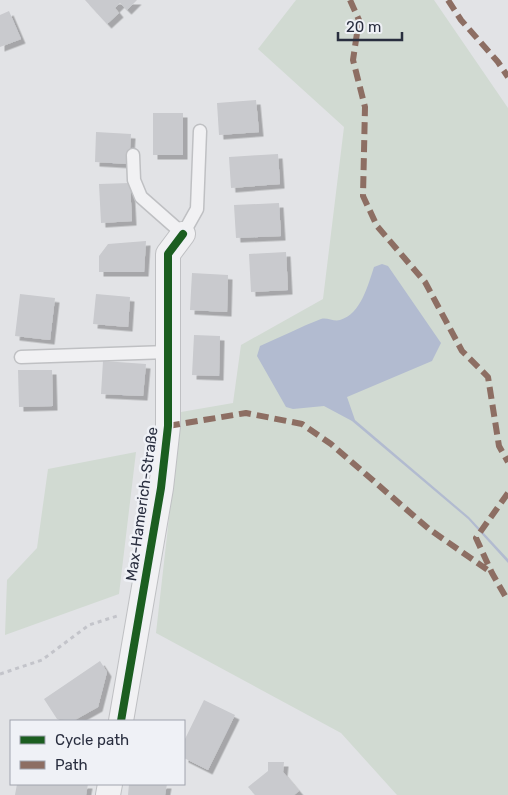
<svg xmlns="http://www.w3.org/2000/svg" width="508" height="795" font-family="Rubik,sans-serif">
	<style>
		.green { fill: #d1dad2 }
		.water { fill: #b2bbd0 }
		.building { fill: #c9cace; filter: url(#shadow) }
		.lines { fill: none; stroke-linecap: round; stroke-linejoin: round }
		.service-casing { stroke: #bfc0c3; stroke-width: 15 }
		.minor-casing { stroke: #bfc0c3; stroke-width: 26 }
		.path { stroke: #c3c4ca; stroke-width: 3; stroke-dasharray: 4 4; stroke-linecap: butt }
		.service { stroke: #f1f1f3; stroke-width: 12 }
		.minor { stroke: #f1f1f3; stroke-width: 24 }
		.quiet { stroke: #8d6e63; stroke-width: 6; stroke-dasharray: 12 6; stroke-linecap: butt }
		.cycleway-casing { stroke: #eff1f6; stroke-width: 11 }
		.cycleway { stroke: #1b5e20; stroke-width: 8 }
		.labels { text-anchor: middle; stroke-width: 5; stroke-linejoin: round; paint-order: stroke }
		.street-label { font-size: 15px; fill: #292e3f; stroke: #eff1f6 }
	</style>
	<defs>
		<filter id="shadow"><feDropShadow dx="4.5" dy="4.5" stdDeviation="0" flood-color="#0004"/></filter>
	</defs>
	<rect width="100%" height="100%" fill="#e2e3e6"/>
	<path class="green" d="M296,0h138l74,108v687h-111l-56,-62 -185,-100 25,-221 52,-9 8,-58 82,-46 21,-172 -86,-78z
		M136,452l-17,142 -114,41 2,-55 30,-32 11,-79z"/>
	<path class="water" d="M382,264l6,2 53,77 -9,18 -85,36 8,23 114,97 39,42v4l-40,-44 -116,-98 -28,-15 -31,3 -7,-2 -29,-51 3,-10c21,-9 40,-19 61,-27 6,-2 13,3 19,1 21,-6 28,-35 34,-53z"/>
	<path class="building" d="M85,0h52l-10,10 -7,-7 -5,5 4,5 -12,11z
		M9,11l12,28 -21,8v-32z
		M256,100l3,32 -40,3 -2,-32z
		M153,113h30v42h-30z
		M96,132l35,2 -2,30 -34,-2z
		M278,154l2,30 -49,4 -2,-31z
		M130,183l2,38 -31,2 -2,-39z
		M279,203l2,33 -45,2 -2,-33z
		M146,241l-2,31h-45v-16l9,-12z
		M286,252l2,38 -37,2 -2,-38z
		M192,273l36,2 -1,37 -37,-2z
		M20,294l35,4 -5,42 -35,-4z
		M96,294l34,3 -2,30 -35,-3z
		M194,335l26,1 -1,40 -27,-1z
		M103,361l43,3 -3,32 -42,-2z
		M18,370h34l1,36 -34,1z
		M100,661l7,11 -9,35 -25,14 -16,-2 -13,-20z
		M204,700l31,15 -27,55 -24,-12v-17z
		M268,762h16l-1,10 16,19 -5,4h-39l-7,-8 20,-16z
		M17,784h71l-2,11h-71z
		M129,784h38l-2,11h-37z"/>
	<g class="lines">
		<g class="service-casing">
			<path id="service" d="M133,155l1,25 7,17 42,37 14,-25 3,-78
				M21,357l147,-5"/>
		</g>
		<g class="minor-casing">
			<path id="minor" d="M121,721l40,-233 7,-62v-172l15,-20
				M108,795l2,-11"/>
		</g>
		<path class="path" d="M0,674l42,-14 47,-35 28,-9"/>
		<use href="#service" class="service"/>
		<use href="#minor" class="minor"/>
		<path class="quiet" d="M350,0l9,20 -6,40 12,47 -2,89 14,30 48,56 37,69 26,26 11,69 9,16
			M448,0l13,20 37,42 10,15
			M168,426l78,-13 56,11 29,20 98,85 63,44
			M508,493l-32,45 16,35 16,28"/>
		<g class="cycleway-casing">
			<path id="cycleway" d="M121,721l40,-233 7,-62v-172l15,-20"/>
		</g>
		<use href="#cycleway" class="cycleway"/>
	</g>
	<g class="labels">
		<g class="street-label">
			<text transform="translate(142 504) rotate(-82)" y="5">Max-Hamerich-Straße</text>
		</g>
	</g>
	<rect x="10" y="720" width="175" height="65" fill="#eff1f6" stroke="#a0a3ad"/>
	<rect x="20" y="736" width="25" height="8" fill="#1b5e20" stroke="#a0a3ad"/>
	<text x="55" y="745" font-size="15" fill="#292e3f">Cycle path</text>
	<rect x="20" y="761" width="25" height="8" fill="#8d6e63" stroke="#a0a3ad"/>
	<text x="55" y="770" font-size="15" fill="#292e3f">Path</text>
	<path d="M338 32v8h64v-8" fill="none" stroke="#292e3f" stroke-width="2.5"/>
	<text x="346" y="32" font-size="15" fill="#292e3f" stroke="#eff1f6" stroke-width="4" paint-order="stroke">20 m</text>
</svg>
